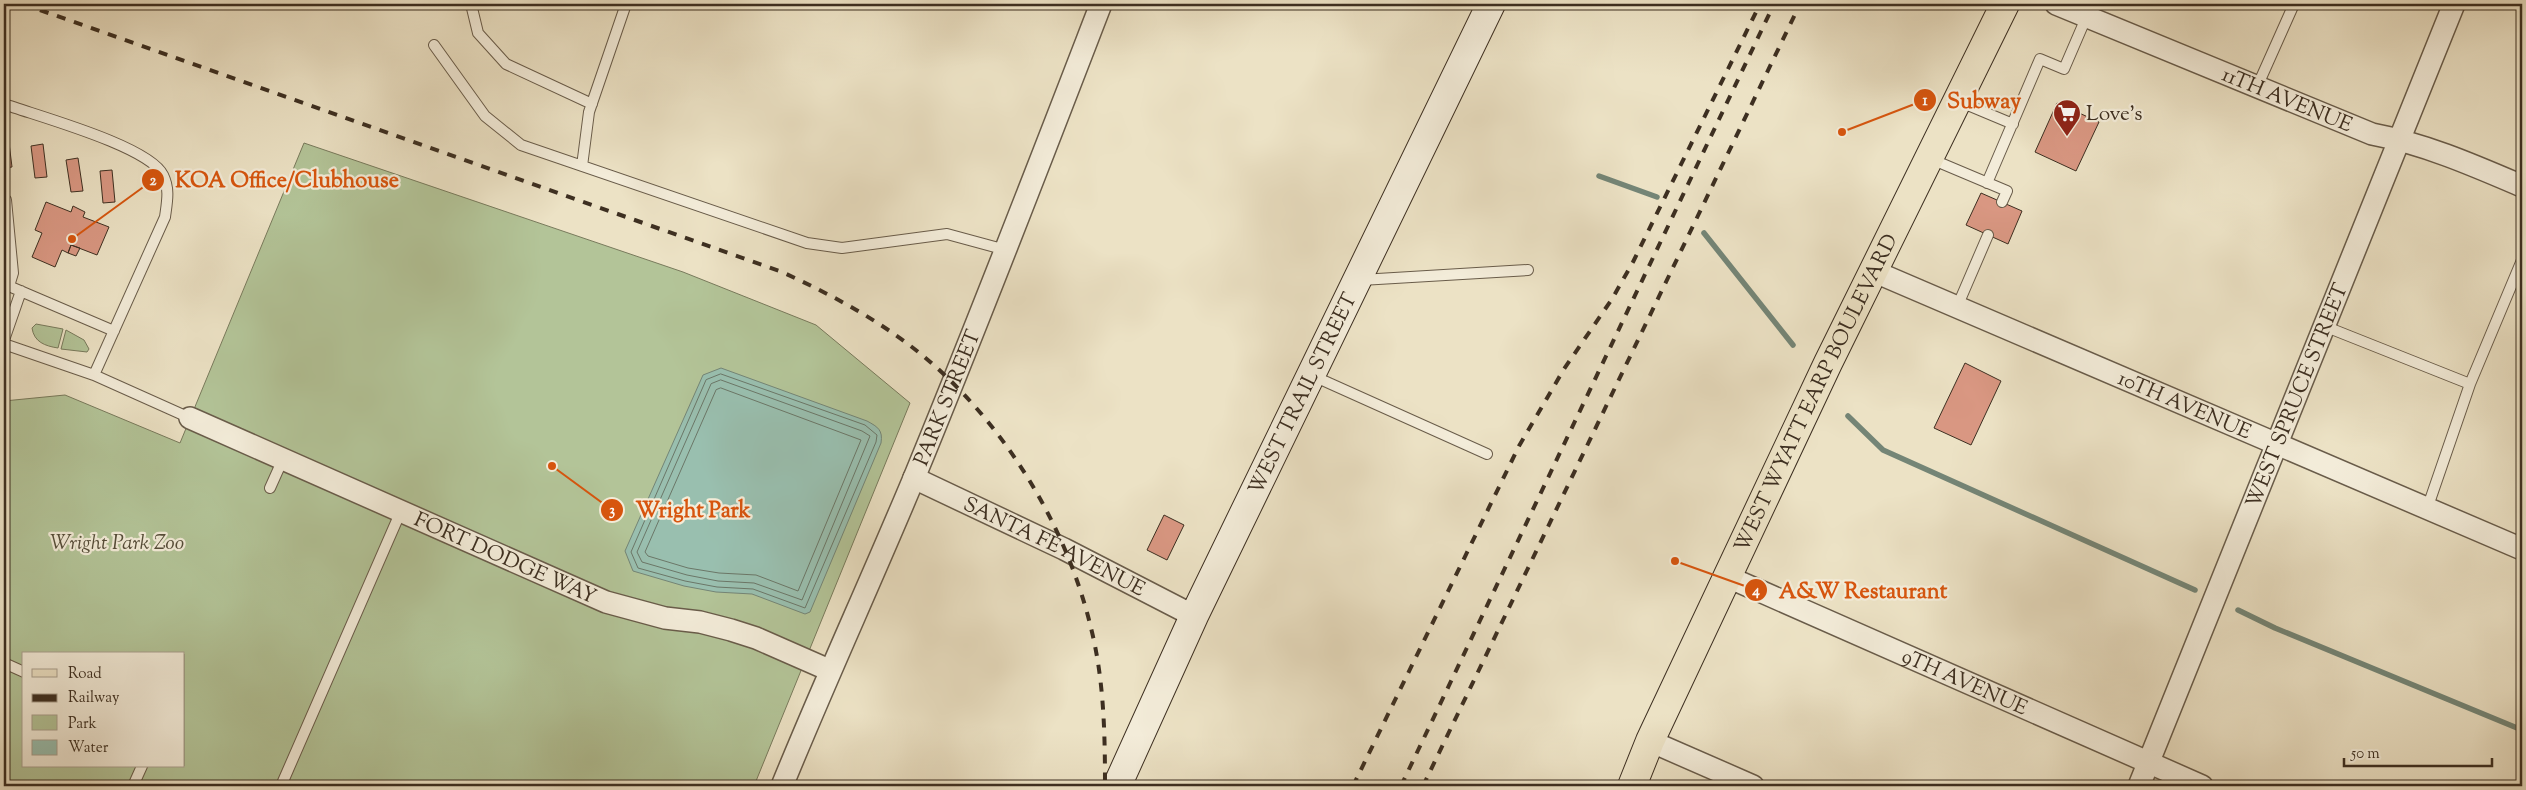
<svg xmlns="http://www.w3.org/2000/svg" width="2526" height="790" font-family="'Sorts Mill Goudy',serif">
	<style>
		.green { fill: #b3c498; stroke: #787a5c; fill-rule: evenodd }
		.water { fill: #99bfaf; stroke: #748576 }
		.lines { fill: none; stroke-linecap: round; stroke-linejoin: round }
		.shore { stroke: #6b7768; stroke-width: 1 }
		.stream { stroke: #748576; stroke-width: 5.5 }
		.building { fill: #d99782; stroke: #3d2f21 }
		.service-casing { stroke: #695c4a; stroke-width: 12 }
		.minor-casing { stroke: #695c4a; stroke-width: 24 }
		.secondary-casing { stroke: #3d2f21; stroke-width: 30 }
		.primary-casing { stroke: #3d2f21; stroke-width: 30 }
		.service { stroke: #f3ecd9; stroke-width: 10 }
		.minor { stroke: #f3ecd9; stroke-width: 21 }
		.secondary { stroke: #f3ecd9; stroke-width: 28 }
		.primary { stroke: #ece2c5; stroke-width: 28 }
		.rail { stroke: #3d2f21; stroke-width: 4; stroke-dasharray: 9 9; stroke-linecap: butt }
		.labels { text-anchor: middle; stroke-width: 4.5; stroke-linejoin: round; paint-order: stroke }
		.street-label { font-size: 21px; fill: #3d2f21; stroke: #f3ecd9 }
		.poi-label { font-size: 21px; fill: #3d2f21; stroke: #f3ecd9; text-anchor: start }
		.park-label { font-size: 21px; font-style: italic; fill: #554d39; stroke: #f3ecd9 }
		.leader { fill: none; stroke: #d7550e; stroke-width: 2 }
		.callout-dot { fill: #d7550e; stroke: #f3ecd9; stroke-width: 2 }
		.mark-label { font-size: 15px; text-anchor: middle; font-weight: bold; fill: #fff }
		.callout-label { font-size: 22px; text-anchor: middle; font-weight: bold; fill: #d7550e; stroke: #f3ecd9; stroke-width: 4.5; stroke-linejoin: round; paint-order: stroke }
	</style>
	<rect width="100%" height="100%" fill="#ece2c5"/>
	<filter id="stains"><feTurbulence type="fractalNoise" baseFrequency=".004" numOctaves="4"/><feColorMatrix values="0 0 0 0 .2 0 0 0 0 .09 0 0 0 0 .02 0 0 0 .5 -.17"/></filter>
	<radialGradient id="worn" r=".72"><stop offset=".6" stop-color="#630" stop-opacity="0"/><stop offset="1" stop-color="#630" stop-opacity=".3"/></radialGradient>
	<path class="green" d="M304,143l379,129 133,53 94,78 -156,383h-750v-385l61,-6 115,48zM24,654h160v112h-160z
		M36,324l27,5 -5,19c-13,-2 -24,-6 -26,-20z
		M66,330l18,10 5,9 -2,3 -26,-3z"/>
	<path class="water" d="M721,368l146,53c11,6 16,9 14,22l-71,169 -5,2 -53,-20 -36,-2 -32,-6 -51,-15 -8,-20 78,-176z"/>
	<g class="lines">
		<path class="shore" d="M721,374l144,51 12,10 -1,7 -71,166 -52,-19 -36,-2 -32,-6 -47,-13 -7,-16 75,-172z
			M721,380l141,51 8,5 -68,164 -48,-17 -36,-2 -31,-6 -45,-13 -5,-10 74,-168z
			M721,388l140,52 -63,151 -42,-16 -37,-2 -31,-5 -40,-12 -3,-4 71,-162z"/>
		<path class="stream" d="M1599,176l58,21
			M1704,233l89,112
			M1848,416l35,34 312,140
			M2238,610l37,18 247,102"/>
	</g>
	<path class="building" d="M2057,103l42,19 -23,49 -41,-19z
		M4,135h4l4,32 -8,1z
		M43,144l4,33 -12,1 -4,-32z
		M78,158l5,33 -12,1 -5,-32z
		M112,170l3,32 -12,1 -3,-32z
		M1981,193l41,18 -14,33 -42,-19z
		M46,202l25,10 2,-6 12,6 -2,5 26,10 -12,28 -26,-10 -3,8 -6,-3 -7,17 -23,-10 10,-24 -7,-3z
		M71,245l9,3 -4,8 -8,-3z
		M1965,363l36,18 -30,64 -37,-17z
		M1164,515l20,10 -17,35 -20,-10z"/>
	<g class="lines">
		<g class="service-casing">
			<path id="service" d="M471,4l7,29 28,31 86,40
				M434,45l51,71 36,29 286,98 35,5 105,-14 59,16
				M2257,87l37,-83
				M1958,101l55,23
				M4,104c33,12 145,42 159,71 7,14 4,27 2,42l-71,158
				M1931,159l76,32 -5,11
				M582,166l7,-54 37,-108
				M1987,183l53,-124 24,10 28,-65
				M6,200l7,73 -4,13
				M1361,280l167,-10
				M4,284l110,47
				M1957,307l31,-72
				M2324,326l146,58
				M4,340l17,-49
				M4,344l90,31 96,43
				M1311,375l176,79
				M270,488l13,-29
				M2427,509l43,-125 52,-124
				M4,663l20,9
				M133,786l9,-20
				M281,786l120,-275"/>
		</g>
		<g class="minor-casing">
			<g id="minor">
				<path id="s1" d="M2056,4l316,130c53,10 101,31 150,52"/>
				<path id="s2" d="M1873,271l649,278"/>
				<path id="s3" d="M190,418l416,184 59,16 35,4 31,8 25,8 73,32"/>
				<path id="s4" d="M914,478l150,71 130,67"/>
				<path id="s5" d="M1728,577l474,209"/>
				<path d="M1650,741l103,45"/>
				<path id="s6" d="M782,786c42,-103 89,-205 132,-308 65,-157 126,-316 187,-474"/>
				<path id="s7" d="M2139,786l315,-782"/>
			</g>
		</g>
		<g class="secondary-casing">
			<g id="secondary">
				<path id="s8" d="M1117,786l77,-170 297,-612"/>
			</g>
		</g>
		<g class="primary-casing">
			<g id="primary">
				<path id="s9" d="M1632,786l18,-45 178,-378 177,-359"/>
			</g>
		</g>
		<use href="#service" class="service"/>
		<use href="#minor" class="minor"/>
		<use href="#secondary" class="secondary"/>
		<use href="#primary" class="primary"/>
		<path class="rail" d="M23,4l759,268c50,23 97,48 140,83 82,68 144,169 169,273 13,52 14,105 14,158
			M1353,786l166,-340 45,-77 48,-70 21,-37 127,-258
			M1401,786l373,-782
			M1423,786l377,-782"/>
	</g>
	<defs>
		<g id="supermarket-pin" transform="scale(1.4375)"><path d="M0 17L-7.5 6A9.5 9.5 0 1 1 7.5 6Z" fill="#8f2418" stroke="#f3ecd9"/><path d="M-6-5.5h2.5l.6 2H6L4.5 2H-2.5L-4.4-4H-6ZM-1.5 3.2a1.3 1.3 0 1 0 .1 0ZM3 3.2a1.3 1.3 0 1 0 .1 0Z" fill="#fff"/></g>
	</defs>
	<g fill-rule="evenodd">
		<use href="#supermarket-pin" x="2067" y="113"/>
	</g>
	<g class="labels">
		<g class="street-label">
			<text dy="7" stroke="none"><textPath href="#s1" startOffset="250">11TH AVENUE</textPath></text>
			<text dy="7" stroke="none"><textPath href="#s8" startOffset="434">WEST TRAIL STREET</textPath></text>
			<text dy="7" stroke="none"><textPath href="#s9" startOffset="434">WEST WYATT EARP BOULEVARD</textPath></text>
			<text dy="7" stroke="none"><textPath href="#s7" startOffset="421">WEST SPRUCE STREET</textPath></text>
			<text dy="7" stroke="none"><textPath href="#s6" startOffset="422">PARK STREET</textPath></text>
			<text dy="7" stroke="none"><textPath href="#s2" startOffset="339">10TH AVENUE</textPath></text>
			<text dy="7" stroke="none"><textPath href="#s4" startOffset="156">SANTA FE AVENUE</textPath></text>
			<text dy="7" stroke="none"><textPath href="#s3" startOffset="345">FORT DODGE WAY</textPath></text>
			<text dy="7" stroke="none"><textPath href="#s5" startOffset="259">9TH AVENUE</textPath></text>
		</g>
		<g class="poi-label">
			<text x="2086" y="120">Love's</text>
		</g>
		<g class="park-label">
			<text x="117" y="549">Wright Park Zoo</text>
		</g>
	</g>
	<path class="leader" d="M1842 132L1925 100M72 239L153 180M552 466L612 510M1675 561L1756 590"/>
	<g class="callout-dot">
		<circle cx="1842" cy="132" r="5"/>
		<circle cx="72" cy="239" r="5"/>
		<circle cx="552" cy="466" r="5"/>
		<circle cx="1675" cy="561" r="5"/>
		<circle cx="1925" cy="100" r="12"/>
		<circle cx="153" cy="180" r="12"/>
		<circle cx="612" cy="510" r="12"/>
		<circle cx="1756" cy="590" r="12"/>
	</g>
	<g class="mark-label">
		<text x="1925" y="105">1</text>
		<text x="153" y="185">2</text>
		<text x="612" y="515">3</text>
		<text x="1756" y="595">4</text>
	</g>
	<g class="callout-label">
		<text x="1984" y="108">Subway</text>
		<text x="287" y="187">KOA Office/Clubhouse</text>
		<text x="693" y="517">Wright Park</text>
		<text x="1863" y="598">A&amp;W Restaurant</text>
	</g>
	<rect width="2526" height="790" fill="none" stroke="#ece2c5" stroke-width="20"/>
	<rect x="5" y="5" width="2516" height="780" fill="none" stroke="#3d2f21" stroke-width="2.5"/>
	<rect x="10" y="10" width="2506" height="770" fill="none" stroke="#3d2f21"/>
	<rect x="22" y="652" width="162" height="115" fill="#f3ecd9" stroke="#aaa08f"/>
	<rect x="32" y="669" width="25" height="8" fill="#ece2c5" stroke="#aaa08f"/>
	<text x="68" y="678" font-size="15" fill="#3d2f21">Road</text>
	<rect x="32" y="694" width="25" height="8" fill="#3d2f21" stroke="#aaa08f"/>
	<text x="68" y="702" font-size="15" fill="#3d2f21">Railway</text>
	<rect x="32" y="715" width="25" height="15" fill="#b3c498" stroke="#aaa08f"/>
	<text x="68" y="728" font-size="15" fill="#3d2f21">Park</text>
	<rect x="32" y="740" width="25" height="15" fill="#99bfaf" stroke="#aaa08f"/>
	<text x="68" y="752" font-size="15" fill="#3d2f21">Water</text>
	<path d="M2344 758v8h148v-8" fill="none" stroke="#3d2f21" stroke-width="2.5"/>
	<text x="2351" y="758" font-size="15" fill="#3d2f21" stroke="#f3ecd9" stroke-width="4" paint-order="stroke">50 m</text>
	<rect width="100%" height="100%" filter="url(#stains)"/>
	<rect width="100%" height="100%" fill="url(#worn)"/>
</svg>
